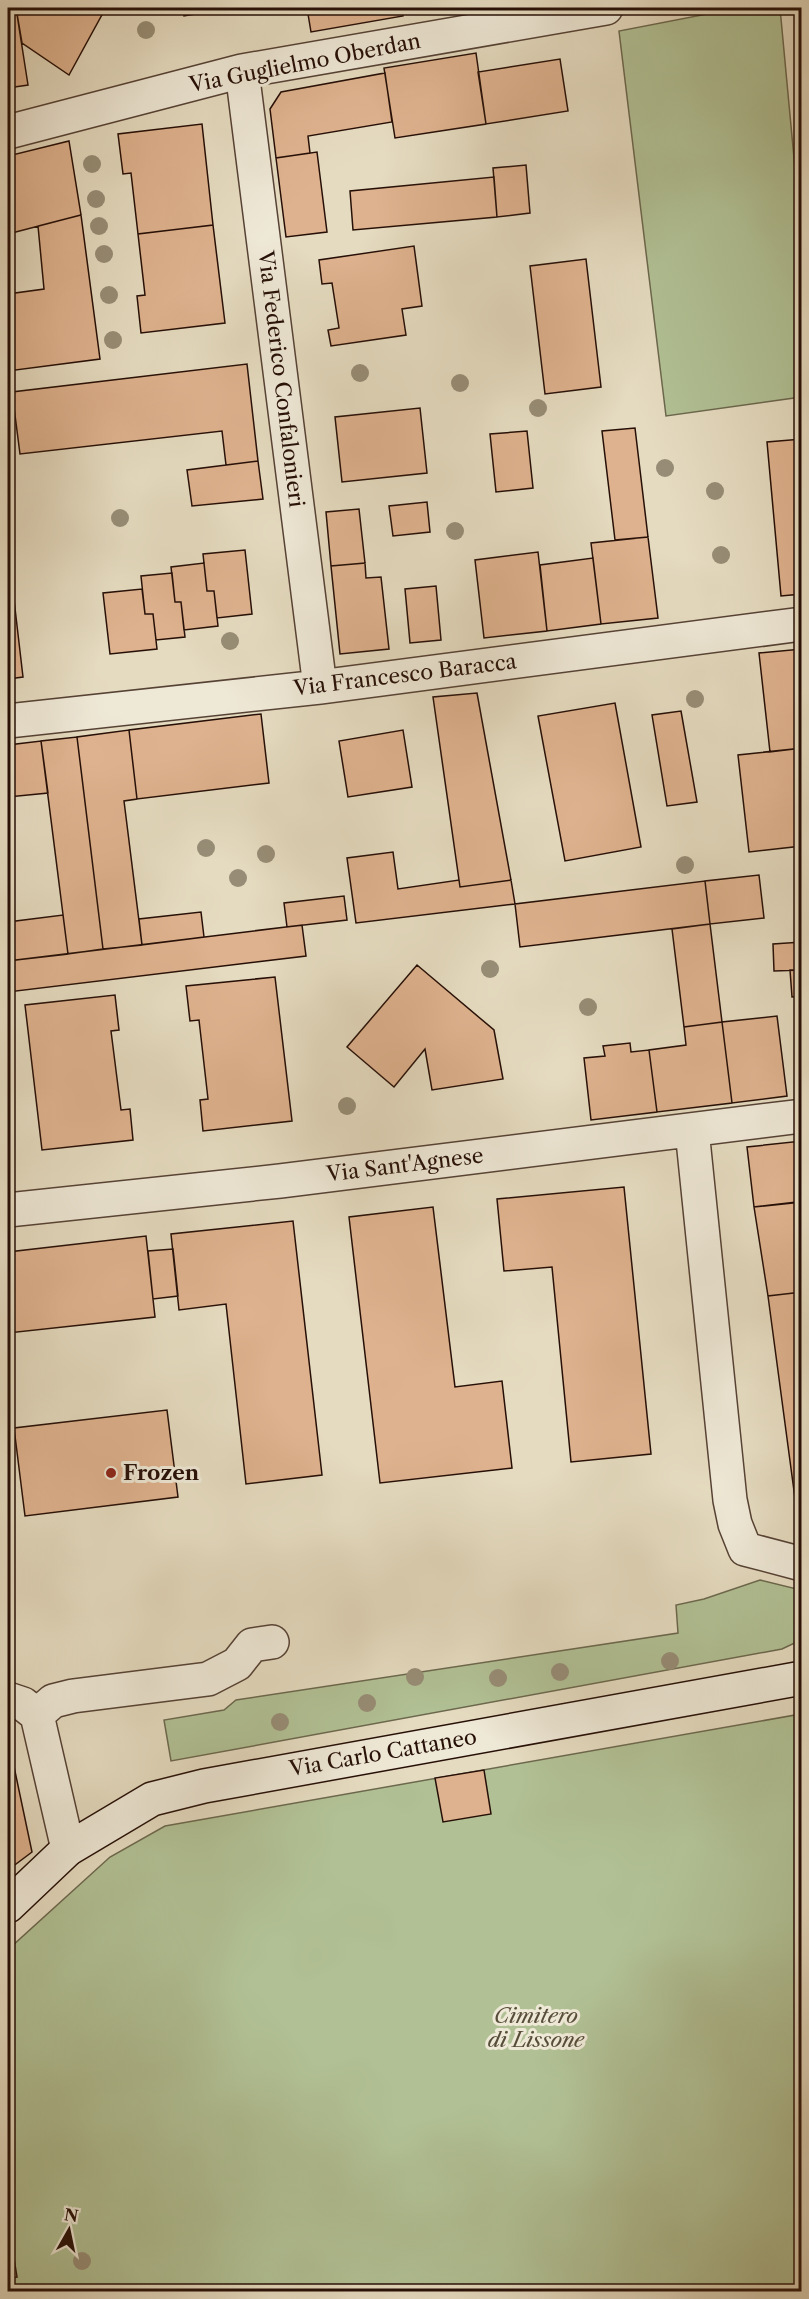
<svg xmlns="http://www.w3.org/2000/svg" width="809" height="2299" font-family="'Libre Caslon Text',serif">
	<style>
		.green { fill: #b1c195; stroke: #6c684e; stroke-width: 1.5 }
		.building { fill: #deb28e; stroke: #260f07; stroke-width: 1.5 }
		.lines { fill: none; stroke-linecap: round; stroke-linejoin: round }
		.street-casing { stroke: #564235; stroke-width: 36 }
		.secondary-casing { stroke: #260f07; stroke-width: 36 }
		.street { stroke: #eee8d6; stroke-width: 33 }
		.secondary { stroke: #eee8d6; stroke-width: 33 }
		.tree { fill: #978d76 }
		.poi-dot { fill: #8f2418; stroke: #eee8d6; stroke-width: 2 }
		.labels { text-anchor: middle; stroke-width: 6; stroke-linejoin: round; paint-order: stroke }
		.street-label { font-size: 21px; fill: #260f07; stroke: #eee8d6 }
		.poi-label { font-size: 21px; font-weight: bold; fill: #260f07; stroke: #eee8d6; text-anchor: start }
		.park-label { font-size: 21px; font-style: italic; fill: #574d39; stroke: #eee8d6 }
	</style>
	<rect width="100%" height="100%" fill="#e5dbc0"/>
	<filter id="stains"><feTurbulence type="fractalNoise" baseFrequency=".00333" numOctaves="4"/><feColorMatrix values="0 0 0 0 .2 0 0 0 0 .09 0 0 0 0 .02 0 0 0 .5 -.17"/></filter>
	<radialGradient id="worn" r=".72"><stop offset=".6" stop-color="#630" stop-opacity="0"/><stop offset="1" stop-color="#630" stop-opacity=".3"/></radialGradient>
	<path class="green" d="M738,8h42l21,225v164l-135,19 -47,-385z
		M760,1580l41,10v50l-19,9 -611,112 -7,-41 60,-10 12,-10 442,-67 -2,-28 28,-6z
		M801,1714v577l-793,1v-332l3,-13 99,-90 55,-31z"/>
	<path class="building" d="M8,8h8l12,77 -20,3z
		M16,8h82l6,3 -35,64 -47,-32z
		M183,8h49l-48,8z
		M307,8h95l1,8 -92,16z
		M476,53l10,71 -91,14 -11,-70z
		M560,59l8,52 -82,13 -8,-52z
		M385,73l7,49 -84,14 2,17 -34,5 -6,-49 11,-17z
		M202,124l11,101 -75,9 -7,-61 -8,1 -5,-40z
		M69,141l12,74 -73,19v-78z
		M317,152l10,80 -41,5 -10,-79z
		M526,165l4,48 -33,4 -4,-49z
		M494,177l3,40 -144,13 -3,-39z
		M81,215l19,144 -92,12v-77l36,-5 -6,-63z
		M213,225l12,98 -84,10 -4,-37 8,-1 -7,-61z
		M414,246l8,60 -20,3 4,26 -75,11 -3,-16 11,-2 -7,-45 -10,1 -3,-24z
		M586,259l15,128 -56,7 -15,-128z
		M247,364l11,97 -32,4 -4,-34 -202,23 -8,-62z
		M420,408l7,65 -85,9 -7,-65z
		M635,428l13,109 -33,3 -13,-109z
		M527,431l6,57 -37,4 -6,-58z
		M802,439v155l-21,2 -14,-154z
		M258,461l5,38 -71,7 -5,-36z
		M427,502l3,30 -37,4 -4,-30z
		M359,509l6,54 -34,3 -5,-54z
		M648,537l10,81 -57,6 -10,-81z
		M8,548l15,129 -15,2z
		M245,550l7,64 -35,4 -3,-27h-7l-4,-37z
		M538,552l9,79 -63,7 -9,-78z
		M593,558l8,66 -54,7 -7,-66z
		M204,563l3,28h7l4,35 -34,4 -3,-28h-6l-4,-35z
		M365,563l1,15 15,-1 8,72 -49,5 -9,-88z
		M172,573l3,29h6l4,35 -29,3 -3,-26h-8l-4,-38z
		M436,586l5,54 -31,3 -5,-54z
		M142,589l3,25h8l4,35 -47,5 -7,-61z
		M802,649v99l-32,4 -11,-99z
		M477,693l34,187 -51,7 -27,-190z
		M615,703l26,144 -76,14 -27,-145z
		M681,711l16,91 -30,4 -15,-91z
		M261,714l8,69 -132,16 -8,-69z
		M129,730l8,69 -13,2 18,144 -39,4 -26,-212z
		M403,730l9,57 -64,10 -9,-56z
		M77,737l26,212 -35,5 -27,-213z
		M41,741l7,52 -40,4v-52z
		M802,748v98l-53,6 -11,-97z
		M393,852l5,37 61,-9 1,7 51,-7 4,24 -159,19 -9,-65z
		M759,875l5,43 -54,6 -5,-43z
		M705,881l5,43 -190,23 -5,-43z
		M344,896l3,24 -60,7 -3,-24z
		M201,912l3,25 -62,8 -3,-26z
		M63,915l5,39 -60,7v-39z
		M710,924l12,98 -38,5 -12,-98z
		M302,925l4,31 -298,36v-31z
		M802,942v28l-28,1 -1,-27z
		M417,965l77,65 9,49 -71,11 -7,-41 -31,38 -47,-40z
		M790,970h12v26l-10,1z
		M275,977l17,144 -89,10 -3,-31 8,-1 -9,-79 -9,1 -4,-35z
		M115,995l4,35 -8,1 10,79 9,-1 3,31 -91,10 -17,-145z
		M777,1016l10,80 -55,7 -10,-81z
		M722,1022l10,81 -75,9 -8,-62 37,-5 -2,-18z
		M630,1043l1,9 18,-2 8,62 -66,8 -7,-62 21,-2 -2,-10z
		M802,1141v61l-48,5 -7,-60z
		M624,1187l27,267 -80,8 -19,-195 -48,4 -7,-72z
		M796,1202l6,37v53l-34,4 -14,-89z
		M433,1207l22,180 47,-6 10,87 -132,15 -31,-266z
		M293,1221l29,254 -76,9 -20,-180 -47,6 -8,-76z
		M146,1236l9,81 -147,16v-81z
		M173,1249l5,47 -25,3 -5,-48z
		M802,1292v213l-6,1 -28,-210z
		M167,1410l11,87 -153,19 -11,-88z
		M8,1738l24,114 -24,18z
		M484,1770l7,44 -48,8 -8,-44z
		M13,2252l4,25 -9,1v-25z"/>
	<g class="lines">
		<g class="street-casing">
			<path id="street" d="M242,71l78,616
				M8,132l234,-61 364,-63
				M8,721l312,-34 482,-63
				M692,1130l38,370 5,24 10,25 57,15
				M8,1210l272,-29 522,-65
				M8,1699l15,5 14,11 31,134
				M37,1715l16,-14 20,-5 135,-17 29,-15 15,-19 20,-3"/>
		</g>
		<g class="secondary-casing">
			<path id="secondary" d="M8,1906l60,-57 84,-50 52,-13 598,-108"/>
		</g>
		<use href="#street" class="street"/>
		<use href="#secondary" class="secondary"/>
	</g>
	<g class="tree">
		<circle cx="146" cy="30" r="9"/>
		<circle cx="92" cy="164" r="9"/>
		<circle cx="96" cy="199" r="9"/>
		<circle cx="99" cy="226" r="9"/>
		<circle cx="104" cy="254" r="9"/>
		<circle cx="109" cy="295" r="9"/>
		<circle cx="113" cy="340" r="9"/>
		<circle cx="360" cy="373" r="9"/>
		<circle cx="460" cy="383" r="9"/>
		<circle cx="538" cy="408" r="9"/>
		<circle cx="665" cy="468" r="9"/>
		<circle cx="715" cy="491" r="9"/>
		<circle cx="120" cy="518" r="9"/>
		<circle cx="455" cy="531" r="9"/>
		<circle cx="721" cy="555" r="9"/>
		<circle cx="230" cy="641" r="9"/>
		<circle cx="695" cy="699" r="9"/>
		<circle cx="206" cy="848" r="9"/>
		<circle cx="266" cy="854" r="9"/>
		<circle cx="685" cy="865" r="9"/>
		<circle cx="238" cy="878" r="9"/>
		<circle cx="490" cy="969" r="9"/>
		<circle cx="588" cy="1007" r="9"/>
		<circle cx="347" cy="1106" r="9"/>
		<circle cx="670" cy="1661" r="9"/>
		<circle cx="560" cy="1672" r="9"/>
		<circle cx="415" cy="1677" r="9"/>
		<circle cx="498" cy="1678" r="9"/>
		<circle cx="367" cy="1703" r="9"/>
		<circle cx="280" cy="1722" r="9"/>
		<circle cx="82" cy="2261" r="9"/>
	</g>
	<circle class="poi-dot" cx="111" cy="1473" r="6"/>
	<g class="labels">
		<g class="street-label">
			<text transform="translate(305 63) rotate(-11)" y="7">Via Guglielmo Oberdan</text>
			<text transform="translate(281 379) rotate(83)" y="7">Via Federico Confalonieri</text>
			<text transform="translate(405 675) rotate(-7)" y="7">Via Francesco Baracca</text>
			<text transform="translate(405 1165) rotate(-7)" y="7">Via Sant'Agnese</text>
			<text transform="translate(383 1753) rotate(-10)" y="7">Via Carlo Cattaneo</text>
		</g>
		<g class="poi-label">
			<text x="123" y="1480">Frozen</text>
		</g>
		<g class="park-label">
			<text x="536" y="2023">Cimitero<tspan x="536" dy="24">di Lissone</tspan></text>
		</g>
	</g>
	<rect width="809" height="2299" fill="none" stroke="#e5dbc0" stroke-width="30"/>
	<rect x="9" y="9" width="791" height="2281" fill="none" stroke="#260f07" stroke-width="3"/>
	<rect x="15" y="15" width="779" height="2269" fill="none" stroke="#260f07" stroke-width="1.5"/>
	<g transform="translate(69 2230) rotate(9)" stroke="#eee8d6" stroke-width="4.5" paint-order="stroke">
	<path d="M0-4.5L10 22L0 15L-10 22Z" fill="#260f07"/>
	<text y="-9" font-size="16" font-weight="bold" text-anchor="middle" fill="#260f07">N</text>
	</g>
	<rect width="100%" height="100%" filter="url(#stains)"/>
	<rect width="100%" height="100%" fill="url(#worn)"/>
</svg>
